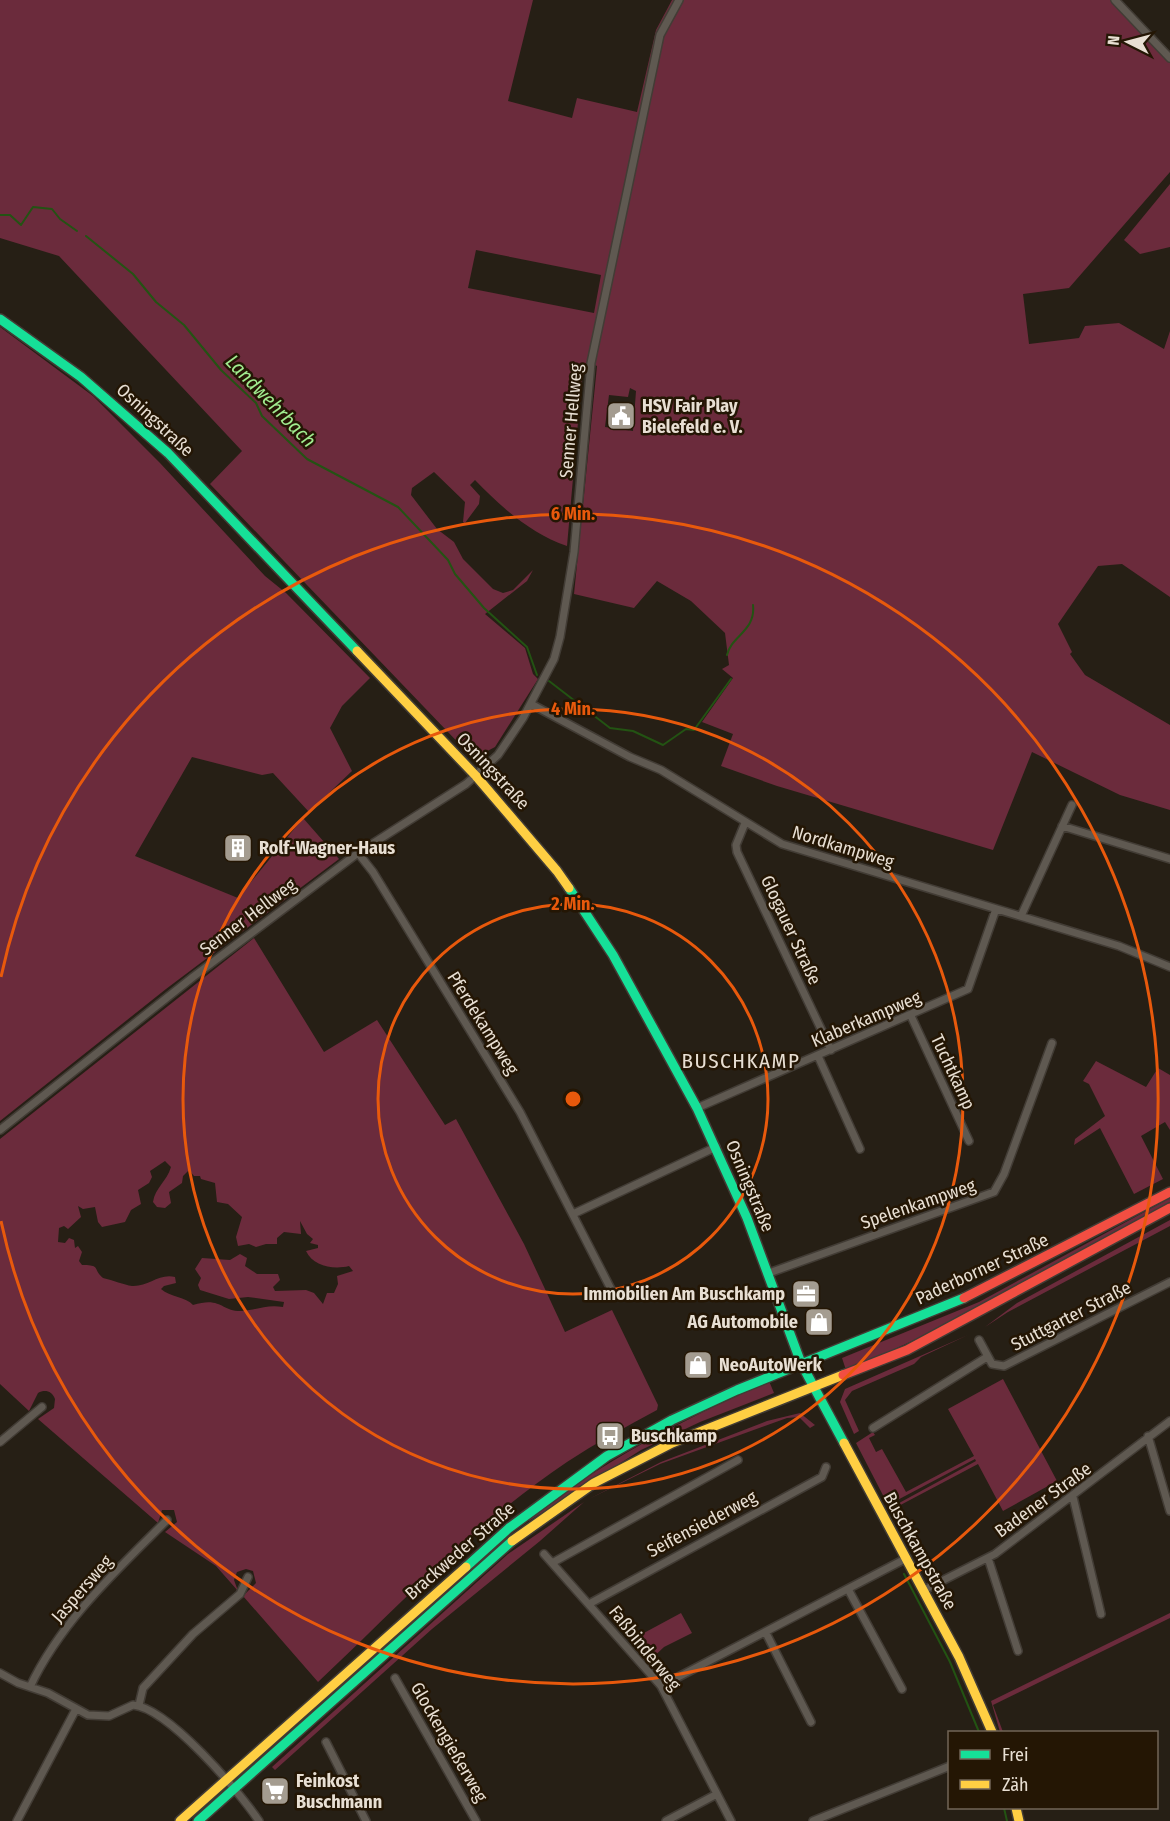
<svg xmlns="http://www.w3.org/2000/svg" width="1170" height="1821" font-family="'Fira Sans Condensed',sans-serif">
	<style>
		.green { fill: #6b2b3c; fill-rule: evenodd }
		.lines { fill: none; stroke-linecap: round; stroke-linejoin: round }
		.stream { stroke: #235313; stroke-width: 2 }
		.street-casing { stroke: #423c35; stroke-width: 10 }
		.fast-casing { stroke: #423c35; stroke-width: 12 }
		.slow-casing { stroke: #423c35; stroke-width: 12 }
		.jam-casing { stroke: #423c35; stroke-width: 12 }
		.street { stroke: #5f5951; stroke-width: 7 }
		.fast { stroke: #16e098; stroke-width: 9 }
		.slow { stroke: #ffcf43; stroke-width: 9 }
		.jam { stroke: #f24e42; stroke-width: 9 }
		.ring { fill: none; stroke: #e8590c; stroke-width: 3 }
		.labels { text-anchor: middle; stroke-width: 5; stroke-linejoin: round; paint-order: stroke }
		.poi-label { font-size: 18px; font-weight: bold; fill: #e8dfd3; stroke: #241604; text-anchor: start }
		.street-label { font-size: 18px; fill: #e8dfd3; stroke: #241604 }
		.water-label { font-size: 20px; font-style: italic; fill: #a1ec8f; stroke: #241604 }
		.quarter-label { font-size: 21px; letter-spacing: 1.5px; fill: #e8dfd3; stroke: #241604 }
		.centre { fill: #e8590c; stroke: #241604; stroke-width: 3 }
		.ring-label { font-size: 18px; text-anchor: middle; font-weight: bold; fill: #e8590c; stroke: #241604; stroke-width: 5; stroke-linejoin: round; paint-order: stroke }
	</style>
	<rect width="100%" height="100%" fill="#261f15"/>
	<path class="green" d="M0,0h533l-25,101 64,17 5,-20 60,14 19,-82 16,-30h447l51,53v119l-101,116 -46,6 6,50 50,-6 6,-12 34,-3 45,26 6,-18v266l-48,-33 -24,2 -40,58 14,28 -2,2 15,21 85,50v85l-50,-15 -88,-43 -39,98 -216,-64 -56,-20 12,-32 -31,-12 31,-44 -11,-9 7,-4 -4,-32 -34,-32 -34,-20 -23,27 -60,-14 23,-228 -6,-3 -9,14 -15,169c-37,-13 -66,-39 -92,-66l-5,5 10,11 -1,8 -14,19 -2,-1 2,-20 -31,-30 -22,16 -1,7 26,34 17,13 9,17 30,30 10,4 10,-3 20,-20 -6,11 -42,33 40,34 8,26 5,5 -43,68 -19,10 -6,-2 -260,-271 32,-33 -183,-195 -59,-18zM476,250l125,25 -7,38 -126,-25zM630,388l6,3 -3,40 -28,-4 4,-32 19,2z
		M1170,184v63l-30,7 -16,-14z
		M0,327l93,69 67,67 105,113 21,17 84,85 -28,28 -12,22 22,43 -43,41 -36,-39 -11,2 -70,-18 -57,99 103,42 65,-80 36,41 -173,130 -166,132z
		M254,938l70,114 53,-32 68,105 11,-6 68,125 41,88 47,-22 46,95 -1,5c-30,16 -61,33 -90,52 -93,62 -169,145 -249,220l-75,-86 13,-13 -3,-12 -7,-2 -9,3 -3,8 4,11 -22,-25 -51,-34 12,-10 -3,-12h-12l-4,13 -120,-104 16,-11 1,-9c-3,-8 -10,-10 -17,-6l-9,18 -29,-27v-245zM165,1161l6,6c-4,14 -16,21 -18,35l4,5 8,1 6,-5 -2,-11 13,-9 1,-7 6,-6 5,6h6l1,3 14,4 2,19 11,2 14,13 -6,20 2,9 11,-2 7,3 10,-3h11v-6l7,-6 17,2 -1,-13 7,13 6,5 -3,4 8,2v3l-12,3c7,15 27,19 43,15l4,5 -16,5 1,8 -4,9h-7l-4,11 -9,-11 -8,-3 -31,1 -2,-4 7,-7 -2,-6h-21l-12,-8 2,-8 -7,-4 -10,6 -28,-2 -7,11 6,9 -3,7 2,5 29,9 19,-2 36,5 -1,5c-16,-3 -26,3 -41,4 -21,1 -20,-15 -49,-6 -7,-8 -23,-8 -32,-16l3,-3 12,-3 -1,-6c-16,-4 -27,10 -43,9 -8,-1 -19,-6 -29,-8 -11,-9 -1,-13 -21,-13l-3,-4 3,-9 -4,-6 -3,2 -1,-8 -5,-2 -4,5 -7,-1 1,-14 5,-2 4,3 13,-12 -3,-11 5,3 12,-2 3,15 4,5 23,-5 6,-12 10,-6 -3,-14 11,-7 3,-6 -2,-6z
		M1096,1061l50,26 12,-19 12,7v55l-5,-8 -24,14 22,43 -29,15 -34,-66 -26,17 1,-6 30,-23 -16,-32 -6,-3z
		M1170,1198v4c-106,59 -211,122 -324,168l-4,-12 137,-56z
		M1170,1220v6l-162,86 -23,15 32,-24z
		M968,1335l-47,22 -7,7 -62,27 -7,9 14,31 -5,3 -14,-32 5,-13z
		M1003,1379l54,102 -54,30 -25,-47 -87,46 -1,-2 86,-47 -1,-2 -87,46 -32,-62 17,-11 2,3 -6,3 7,14 6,-3 24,43 68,-36 -26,-47z
		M769,1381l5,12 -74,29 -59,28 -112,71 -1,-2c78,-60 151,-97 241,-138z
		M800,1413l15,12 -5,3 -11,-11 -12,1 -127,46 -71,35 72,-37 106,-41z
		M584,1502l-44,39 -108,88 -157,141 -3,-3 236,-213z
		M681,1613l11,20 -28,14 -16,15 -19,-21z
		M1170,1613v5l-177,87 10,27h-3l-9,-31z"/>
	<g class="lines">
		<path class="stream" d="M0,215h10l11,10 12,-18 19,2 8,10 17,12
			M86,236l47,38 23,28 28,23 37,45 35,33 6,13 45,43 91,48 50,53 7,14 29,34 43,39 10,28
			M727,655c4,-19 29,-24 26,-50
			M549,681l61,47 23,3 30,14 23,-16 8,1 37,-51
			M904,1574l46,88 29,70
			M1004,1808l3,13"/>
		<g class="street-casing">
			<path id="street" d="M1115,0l55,58
				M531,704l99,53 31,13 121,74 337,102 51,21
				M745,823l-9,22 1,7 94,198
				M1062,826l108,33
				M358,853l15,19 147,240 93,181
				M1021,916l51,-111
				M911,1016l58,125
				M818,1056l42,93
				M697,1108l271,-119 28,-80
				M0,1130l193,-153 165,-124 108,-69 32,-29 25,-37 31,-59 6,-22 14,-85 17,-189 69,-328 19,-35
				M573,1214l143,-67
				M769,1273l225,-81 10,-18 48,-131
				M979,1340l13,24 12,2 166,-84
				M873,1428l114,-71
				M1148,1436l22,75
				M0,1442l42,-35
				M1073,1497l28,117
				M544,1554l117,132 70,135
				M988,1558l30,93
				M552,1563l186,-103
				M848,1589l54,100
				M924,1590l71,-36 175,-133
				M589,1604l233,-127 4,-10
				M766,1633l45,89
				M0,1673l18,10 30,10 40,22 21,1 24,-11c35,3 106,86 126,116
				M395,1678l81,143
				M661,1686l246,-128
				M30,1687c31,-66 87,-117 137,-167
				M139,1705l4,-17 50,-54 47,-40 8,-17
				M326,1742l40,79
				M17,1821l59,-112
				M666,1821l51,-27
				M813,1821l137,-55"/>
		</g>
		<g class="fast-casing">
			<path id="fast" d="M0,319l81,58 87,76 189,198
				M569,888l44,67 84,153 50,110 54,145 43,80
				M466,1567l43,-39 98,-72 65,-36 65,-30 227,-92
				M198,1821l314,-280"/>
		</g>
		<g class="slow-casing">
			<path id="slow" d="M357,651l119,125 81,95 12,17
				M844,1443l115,214 33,75
				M512,1541l82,-58 78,-40 171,-68
				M1016,1808l3,13
				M180,1821l286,-254"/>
		</g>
		<g class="jam-casing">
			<path id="jam" d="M964,1298l206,-106
				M843,1375l64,-25 263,-142"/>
		</g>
		<use href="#street" class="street"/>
		<use href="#fast" class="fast"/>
		<use href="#slow" class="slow"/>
		<use href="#jam" class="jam"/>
	</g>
	<g class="ring">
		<circle cx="573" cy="1099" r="195"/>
		<circle cx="573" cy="1099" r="390"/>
		<path d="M1 977A585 585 0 1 1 1 1221"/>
	</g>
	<defs>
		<g id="civic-square" transform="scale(1.5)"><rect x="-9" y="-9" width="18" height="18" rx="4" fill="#a49c90" stroke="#241604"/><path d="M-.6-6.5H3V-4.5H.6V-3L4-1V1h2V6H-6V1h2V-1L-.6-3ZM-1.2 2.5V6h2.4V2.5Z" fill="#fff"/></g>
		<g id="building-square" transform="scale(1.5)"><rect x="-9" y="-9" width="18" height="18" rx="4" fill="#a49c90" stroke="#241604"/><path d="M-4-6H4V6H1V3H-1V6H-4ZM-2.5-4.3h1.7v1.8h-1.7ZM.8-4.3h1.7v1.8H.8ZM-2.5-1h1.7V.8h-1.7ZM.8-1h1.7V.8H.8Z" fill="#fff"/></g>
		<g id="office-square" transform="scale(1.5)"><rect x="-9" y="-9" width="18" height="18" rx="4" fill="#a49c90" stroke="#241604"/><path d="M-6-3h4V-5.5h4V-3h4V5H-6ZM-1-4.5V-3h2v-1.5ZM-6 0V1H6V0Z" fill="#fff"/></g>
		<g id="shop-square" transform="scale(1.5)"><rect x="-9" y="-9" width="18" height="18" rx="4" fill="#a49c90" stroke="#241604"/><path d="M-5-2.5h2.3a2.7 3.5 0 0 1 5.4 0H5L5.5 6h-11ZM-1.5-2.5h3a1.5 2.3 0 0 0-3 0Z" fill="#fff"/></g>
		<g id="bus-square" transform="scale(1.5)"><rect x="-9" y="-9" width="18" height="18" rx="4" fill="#a49c90" stroke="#241604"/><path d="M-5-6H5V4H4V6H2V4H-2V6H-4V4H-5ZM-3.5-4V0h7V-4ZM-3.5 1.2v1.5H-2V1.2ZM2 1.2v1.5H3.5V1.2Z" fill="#fff"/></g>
		<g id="supermarket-square" transform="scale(1.5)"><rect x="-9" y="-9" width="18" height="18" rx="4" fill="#a49c90" stroke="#241604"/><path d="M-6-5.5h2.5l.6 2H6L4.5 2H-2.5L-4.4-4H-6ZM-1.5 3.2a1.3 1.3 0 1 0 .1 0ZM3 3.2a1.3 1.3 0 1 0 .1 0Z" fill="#fff"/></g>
	</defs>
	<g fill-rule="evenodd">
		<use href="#civic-square" x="621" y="416"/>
		<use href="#building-square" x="238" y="848"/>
		<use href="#office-square" x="806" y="1294"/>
		<use href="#shop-square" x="819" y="1322"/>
		<use href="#shop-square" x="698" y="1365"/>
		<use href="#bus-square" x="610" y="1436"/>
		<use href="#supermarket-square" x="275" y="1791"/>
	</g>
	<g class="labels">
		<g class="poi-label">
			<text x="642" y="412">HSV Fair Play<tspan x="642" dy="21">Bielefeld e. V.</tspan></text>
			<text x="259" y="854">Rolf-Wagner-Haus</text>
			<text x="785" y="1300" text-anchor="end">Immobilien Am Buschkamp</text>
			<text x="798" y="1328" text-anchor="end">AG Automobile</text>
			<text x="719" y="1371">NeoAutoWerk</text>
			<text x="631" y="1442">Buschkamp</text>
			<text x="296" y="1787">Feinkost<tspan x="296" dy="21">Buschmann</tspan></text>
		</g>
		<g class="street-label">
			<text transform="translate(155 420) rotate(43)" y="6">Osningstraße</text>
			<text transform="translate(571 421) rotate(-85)" y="6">Senner Hellweg</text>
			<text transform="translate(493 771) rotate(47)" y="6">Osningstraße</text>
			<text transform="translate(843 847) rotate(17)" y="6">Nordkampweg</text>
			<text transform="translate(248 917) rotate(-37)" y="6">Senner Hellweg</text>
			<text transform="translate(791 930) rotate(65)" y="6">Glogauer Straße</text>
			<text transform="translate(866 1019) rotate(-23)" y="6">Klaberkampweg</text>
			<text transform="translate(483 1023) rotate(58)" y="6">Pferdekampweg</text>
			<text transform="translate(953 1072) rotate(65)" y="6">Tuchtkamp</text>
			<text transform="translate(750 1186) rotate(67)" y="6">Osningstraße</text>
			<text transform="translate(918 1204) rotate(-19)" y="6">Spelenkampweg</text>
			<text transform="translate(982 1269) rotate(-25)" y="6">Paderborner Straße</text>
			<text transform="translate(1071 1316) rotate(-27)" y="6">Stuttgarter Straße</text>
			<text transform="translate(1043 1500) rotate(-36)" y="6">Badener Straße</text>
			<text transform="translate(702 1524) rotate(-28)" y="6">Seifensiederweg</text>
			<text transform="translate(460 1551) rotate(-41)" y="6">Brackweder Straße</text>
			<text transform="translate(920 1551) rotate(61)" y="6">Buschkampstraße</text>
			<text transform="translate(82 1589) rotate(-49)" y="6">Jaspersweg</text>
			<text transform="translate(645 1648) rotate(51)" y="6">Faßbinderweg</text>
			<text transform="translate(449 1742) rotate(60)" y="6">Glockengießerweg</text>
		</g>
		<g class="water-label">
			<text transform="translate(271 401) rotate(46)" y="7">Landwehrbach</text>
		</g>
		<g class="quarter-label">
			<text x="741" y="1068">BUSCHKAMP</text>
		</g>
	</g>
	<circle cx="573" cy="1099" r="9" class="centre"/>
	<g class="ring-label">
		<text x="573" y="520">6 Min.</text>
		<text x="573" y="715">4 Min.</text>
		<text x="573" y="910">2 Min.</text>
	</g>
	<rect x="948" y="1731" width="210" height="78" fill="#241604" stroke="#726657" stroke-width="1.5"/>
	<rect x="960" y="1750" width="30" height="9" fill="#16e098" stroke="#726657" stroke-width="1.5"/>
	<text x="1002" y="1761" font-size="18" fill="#e8dfd3">Frei</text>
	<rect x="960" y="1780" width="30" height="9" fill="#ffcf43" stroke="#726657" stroke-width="1.5"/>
	<text x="1002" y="1791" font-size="18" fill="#e8dfd3">Zäh</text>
	<g transform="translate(1128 42) rotate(276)" stroke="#241604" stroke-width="4.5" paint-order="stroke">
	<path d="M0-4.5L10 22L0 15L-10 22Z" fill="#e8dfd3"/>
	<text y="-9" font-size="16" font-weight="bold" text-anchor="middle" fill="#e8dfd3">N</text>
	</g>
</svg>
